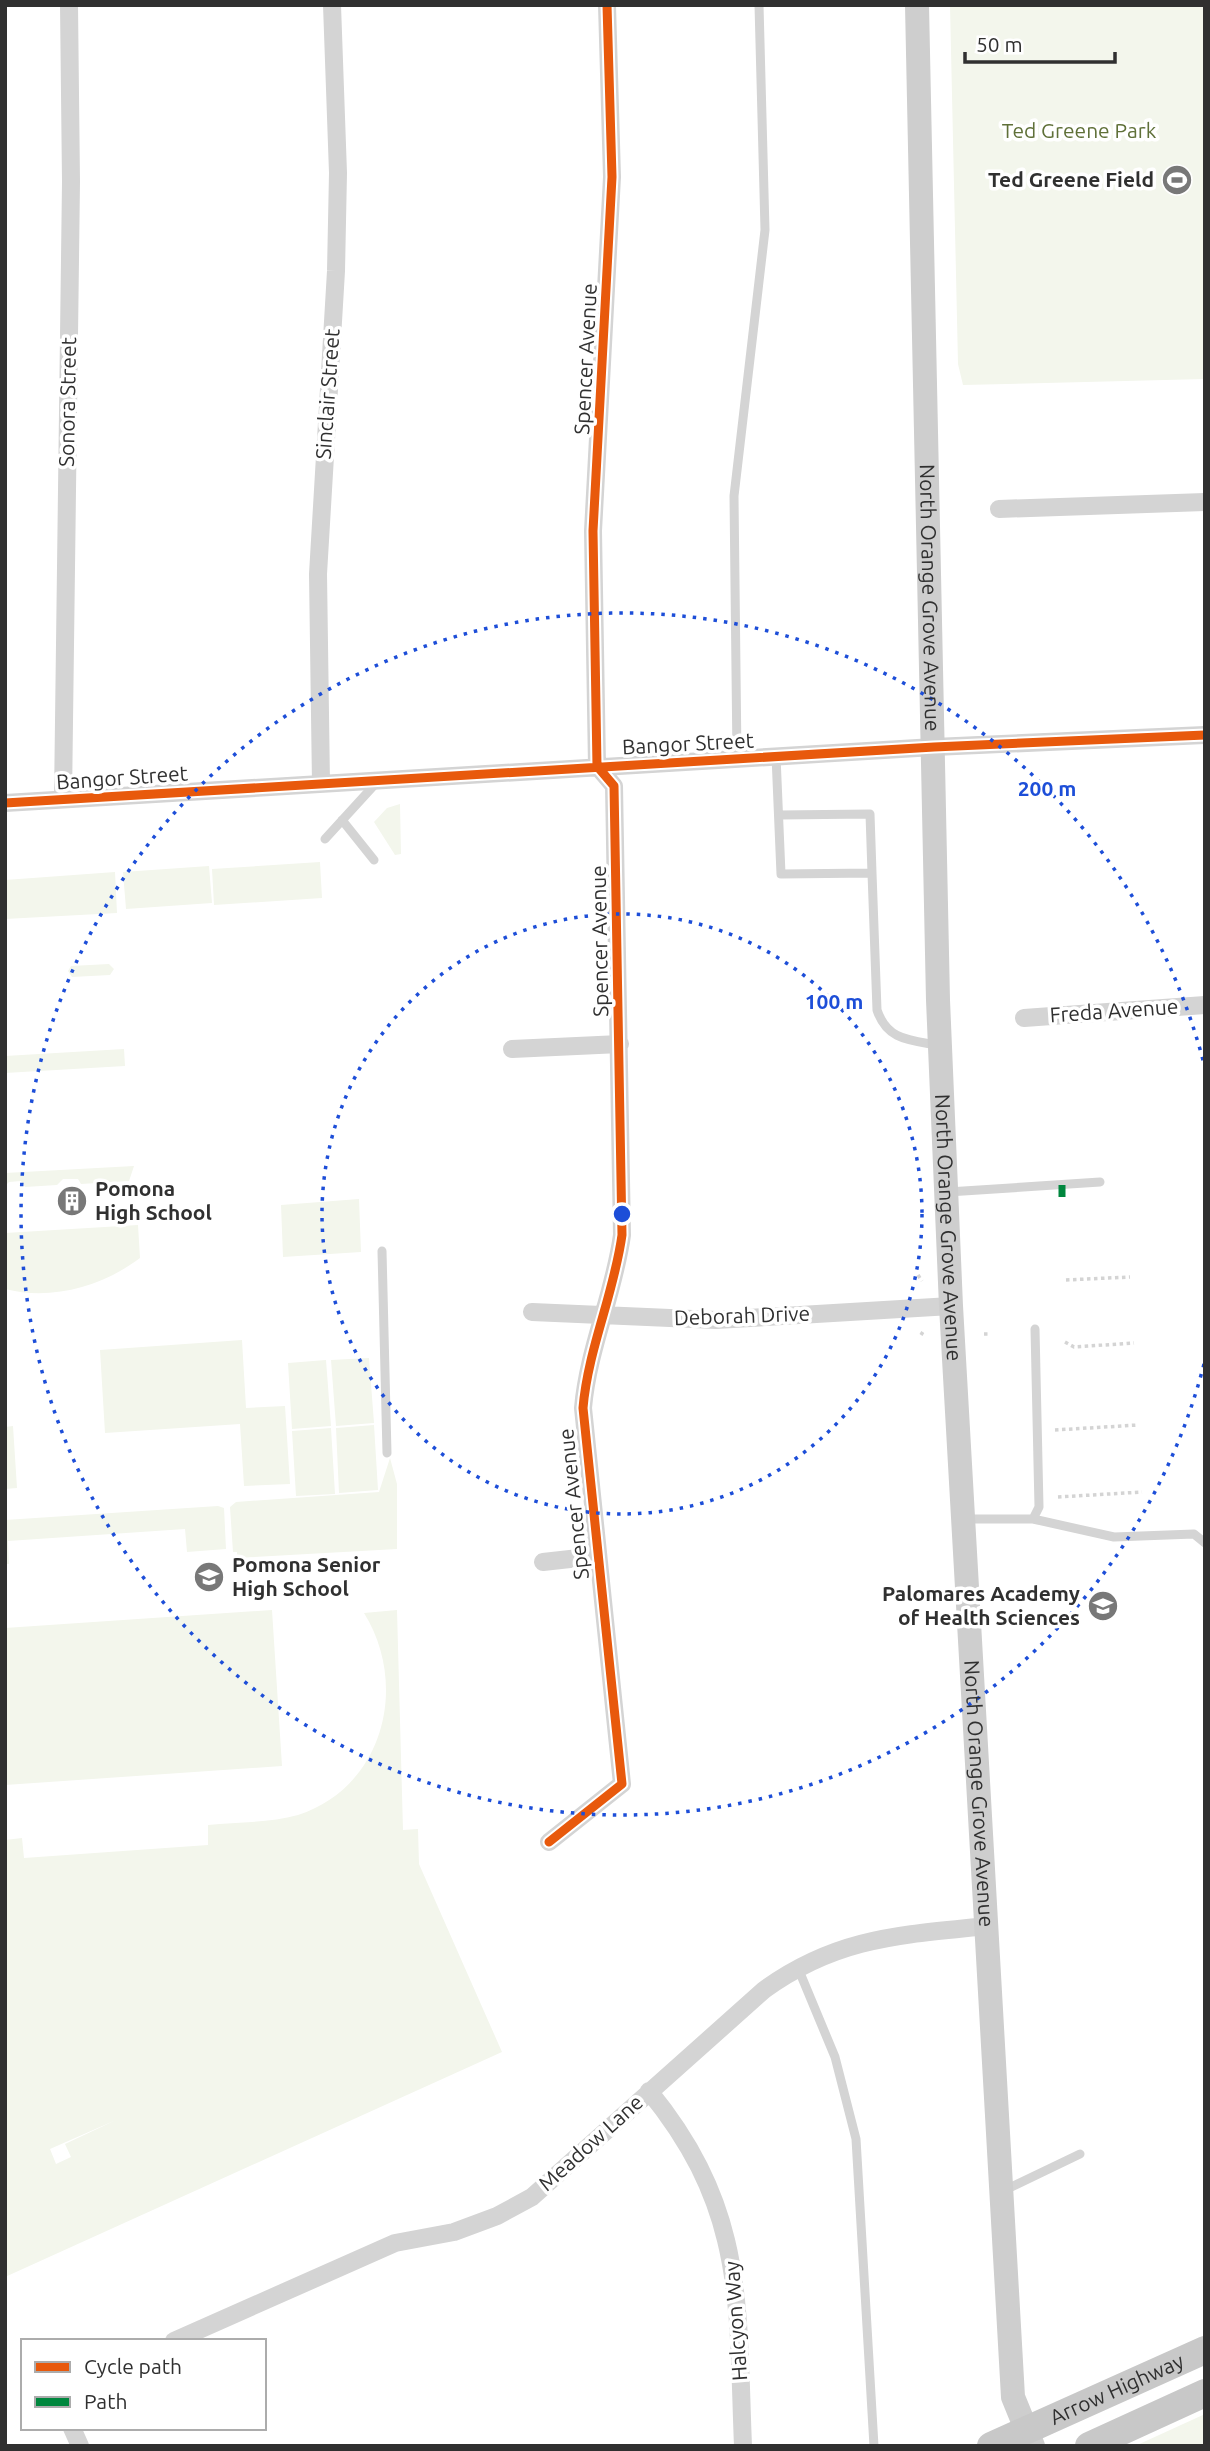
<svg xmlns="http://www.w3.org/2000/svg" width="1210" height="2451" font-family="Ubuntu,sans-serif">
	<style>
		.green { fill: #f3f6ec; fill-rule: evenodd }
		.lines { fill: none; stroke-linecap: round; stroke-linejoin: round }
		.path { stroke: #d4d4d4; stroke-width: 3.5; stroke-dasharray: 3.5 3.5; stroke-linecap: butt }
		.lane { stroke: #d4d4d4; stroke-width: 9 }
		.street { stroke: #d4d4d4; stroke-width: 18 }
		.secondary { stroke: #cecece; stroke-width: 24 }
		.primary { stroke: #c8c8c8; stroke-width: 28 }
		.quiet { stroke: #00873e; stroke-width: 7; stroke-dasharray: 14 7; stroke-linecap: butt }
		.cycleway-casing { stroke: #fff; stroke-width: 13 }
		.cycleway { stroke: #e8590c; stroke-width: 9 }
		.ring { fill: none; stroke: #1d4ed8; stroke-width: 3.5; stroke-dasharray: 3.5 7 }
		.labels { text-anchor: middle; stroke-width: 7; stroke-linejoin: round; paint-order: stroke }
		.park-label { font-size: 21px; fill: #5f7038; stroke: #fff }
		.poi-label { font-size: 21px; font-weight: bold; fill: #303030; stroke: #fff; text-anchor: end }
		.street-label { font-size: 21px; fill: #303030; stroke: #fff }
		.centre { fill: #1d4ed8; stroke: #fff; stroke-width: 3.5 }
		.ring-label { font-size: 21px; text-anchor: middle; font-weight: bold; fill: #1d4ed8; stroke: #fff; stroke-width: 7; stroke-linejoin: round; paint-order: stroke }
	</style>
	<rect width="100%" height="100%" fill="#fff"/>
	<path class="green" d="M950,5h255v374l-242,6 -5,-21z
		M400,804l1,50 -6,1 -21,-33 13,-14z
		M320,862l2,36 -108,7 -2,-36z
		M209,866l3,37 -86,6 -3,-37z
		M115,872l2,41 -112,6v-39z
		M109,964l5,5 -4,6 -38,2 -4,-6 3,-5z
		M124,1049l1,17 -120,7v-17z
		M134,1166l-5,15 -48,3 -3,-5h-15l-6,6 -32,2 -4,-6 -12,1 -4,4v-13z
		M359,1199l2,53 -78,5 -2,-52z
		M138,1225l2,33c-37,28 -88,43 -135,31v-56z
		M242,1340l4,68 39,-2 5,78 -46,2 -4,-62 -135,9 -5,-83z
		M369,1358l5,65 -38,3 -5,-66z
		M326,1360l5,66 -39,3 -4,-66z
		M374,1425l4,65 -39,3 -3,-65z
		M13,1426l4,62 -12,1v-62z
		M331,1428l4,66 -39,2 -4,-65z
		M390,1458l7,26v65l-160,9v-6h-4l-3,-45 6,-5 143,-10z
		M218,1506l6,2 2,41 -39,3 -2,-23 -177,12 1,23h-4v-44z
		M272,1610l10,156 -277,19v-157z
		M397,1610l6,220 15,-1 1,35 83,188 -497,225v-437l17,-2 2,20 184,-13v-20c29,-3 62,-2 90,-10 86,-28 111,-130 66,-202zM116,2120l-51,24 6,13 -15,7 -6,-15z
		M1205,2414v32h-70z"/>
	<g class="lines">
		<path class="path" d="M918,1275l4,6
			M1066,1280l64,-3
			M984,1334h5
			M921,1335l3,-5
			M1065,1342l9,5 60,-4
			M1055,1430l83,-5
			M1058,1497l84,-5"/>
		<path class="lane" d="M776,756l5,118 91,-1 5,137c10,30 32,30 60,35
			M737,758l-3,-262 31,-266 -6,-225
			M779,815l91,-1 2,59
			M342,820l32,40
			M325,839l53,-58
			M948,1192l152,-10
			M382,1251l5,202
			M965,1519h68l6,-12 -4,-178
			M1033,1519l81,18 80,-3 11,9
			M798,1968l37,89 21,82 18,307
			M1003,2191l77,-37"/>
		<path class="street" d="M999,509l206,-7
			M321,784l-3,-210 18,-303 2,-98 -6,-168
			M63,799l8,-617 -2,-177
			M5,803l929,-56 271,-12
			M1024,1018l181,-13
			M512,1049l108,-5
			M532,1312l184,8 235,-14
			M543,1562l54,-6
			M549,1842l73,-58 -39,-376c5,-59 31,-114 39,-173l-8,-449 -17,-20 -4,-235 19,-354 -5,-172
			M649,2091c97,119 88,211 94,355
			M174,2341l221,-98 59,-11 43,-16 35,-19 232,-207c73,-53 137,-55 223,-64
			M72,2428l8,18"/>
		<path class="secondary" id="s1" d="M917,5l21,995 13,306 62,1091 20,49"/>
		<g class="primary">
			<path id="s2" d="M991,2446l214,-96"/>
			<path d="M1089,2446l116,-53"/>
		</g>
		<path class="quiet" d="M1062,1197v-12"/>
		<g class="cycleway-casing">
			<path id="cycleway" d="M5,803l929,-56 271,-12
				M549,1842l73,-58 -39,-376c5,-59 31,-114 39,-173l-8,-449 -17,-20 -4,-235 19,-354 -5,-172"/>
		</g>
		<use href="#cycleway" class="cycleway"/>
	</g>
	<g class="ring">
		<circle cx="622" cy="1214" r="300"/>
		<path d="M1204 1364A601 601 0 1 1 1204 1064"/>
	</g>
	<defs>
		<g id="stadium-disc" transform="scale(1.575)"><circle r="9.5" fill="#787878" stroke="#fff"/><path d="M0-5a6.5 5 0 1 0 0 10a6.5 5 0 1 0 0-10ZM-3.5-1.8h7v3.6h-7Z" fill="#fff"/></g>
		<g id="building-disc" transform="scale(1.575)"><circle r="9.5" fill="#787878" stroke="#fff"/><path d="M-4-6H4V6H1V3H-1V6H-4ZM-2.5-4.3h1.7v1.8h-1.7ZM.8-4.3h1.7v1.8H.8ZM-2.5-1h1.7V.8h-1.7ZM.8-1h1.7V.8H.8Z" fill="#fff"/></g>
		<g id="school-disc" transform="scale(1.575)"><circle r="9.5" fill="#787878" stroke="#fff"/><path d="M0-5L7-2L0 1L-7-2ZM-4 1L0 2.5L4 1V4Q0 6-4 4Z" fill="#fff"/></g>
	</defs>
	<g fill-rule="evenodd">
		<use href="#stadium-disc" x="1177" y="180"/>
		<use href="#building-disc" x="72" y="1201"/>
		<use href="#school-disc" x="209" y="1577"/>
		<use href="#school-disc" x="1103" y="1606"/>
	</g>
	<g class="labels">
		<g class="park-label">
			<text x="1079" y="138">Ted Greene Park</text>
		</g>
		<g class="poi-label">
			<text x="1154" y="187">Ted Greene Field</text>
			<text x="95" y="1196" text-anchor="start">Pomona<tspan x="95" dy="24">High School</tspan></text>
			<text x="232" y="1572" text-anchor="start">Pomona Senior<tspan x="232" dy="24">High School</tspan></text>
			<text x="1080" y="1601">Palomares Academy<tspan x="1080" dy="24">of Health Sciences</tspan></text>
		</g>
		<g class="street-label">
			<text transform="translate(586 359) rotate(-87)" y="7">Spencer Avenue</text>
			<text transform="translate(328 394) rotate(-86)" y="7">Sinclair Street</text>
			<text transform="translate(68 402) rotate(-89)" y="7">Sonora Street</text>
			<text dy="7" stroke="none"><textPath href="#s1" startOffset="593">North Orange Grove Avenue</textPath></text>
			<text transform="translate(688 744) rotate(-3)" y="7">Bangor Street</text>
			<text transform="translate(122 778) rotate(-4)" y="7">Bangor Street</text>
			<text transform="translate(600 941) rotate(-91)" y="7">Spencer Avenue</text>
			<text transform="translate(1114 1011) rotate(-4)" y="7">Freda Avenue</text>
			<text dy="7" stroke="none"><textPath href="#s1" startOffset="1223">North Orange Grove Avenue</textPath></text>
			<text transform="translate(742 1316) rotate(-2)" y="7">Deborah Drive</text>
			<text transform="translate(574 1504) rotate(-96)" y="7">Spencer Avenue</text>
			<text dy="7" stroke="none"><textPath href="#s1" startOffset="1790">North Orange Grove Avenue</textPath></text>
			<text transform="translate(591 2143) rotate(-42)" y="7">Meadow Lane</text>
			<text transform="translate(736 2321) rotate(-94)" y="7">Halcyon Way</text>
			<text dy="7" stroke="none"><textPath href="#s2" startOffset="138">Arrow Highway</textPath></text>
		</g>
	</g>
	<circle cx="622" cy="1214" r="10" class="centre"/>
	<g class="ring-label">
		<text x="1047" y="796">200 m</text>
		<text x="834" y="1009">100 m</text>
	</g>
	<rect width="1210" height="2451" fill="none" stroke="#303030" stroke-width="14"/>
	<rect x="21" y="2339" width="245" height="91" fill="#ffffff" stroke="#acacac" stroke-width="2"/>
	<rect x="35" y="2362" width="35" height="10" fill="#e8590c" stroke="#acacac" stroke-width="2"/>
	<text x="84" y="2374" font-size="21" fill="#303030">Cycle path</text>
	<rect x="35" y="2397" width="35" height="10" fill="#00873e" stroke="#acacac" stroke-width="2"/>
	<text x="84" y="2409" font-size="21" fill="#303030">Path</text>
	<path d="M965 52v10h150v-10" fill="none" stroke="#303030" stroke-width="3.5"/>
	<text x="976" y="52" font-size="21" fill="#303030" stroke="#ffffff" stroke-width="5" paint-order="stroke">50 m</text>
</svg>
